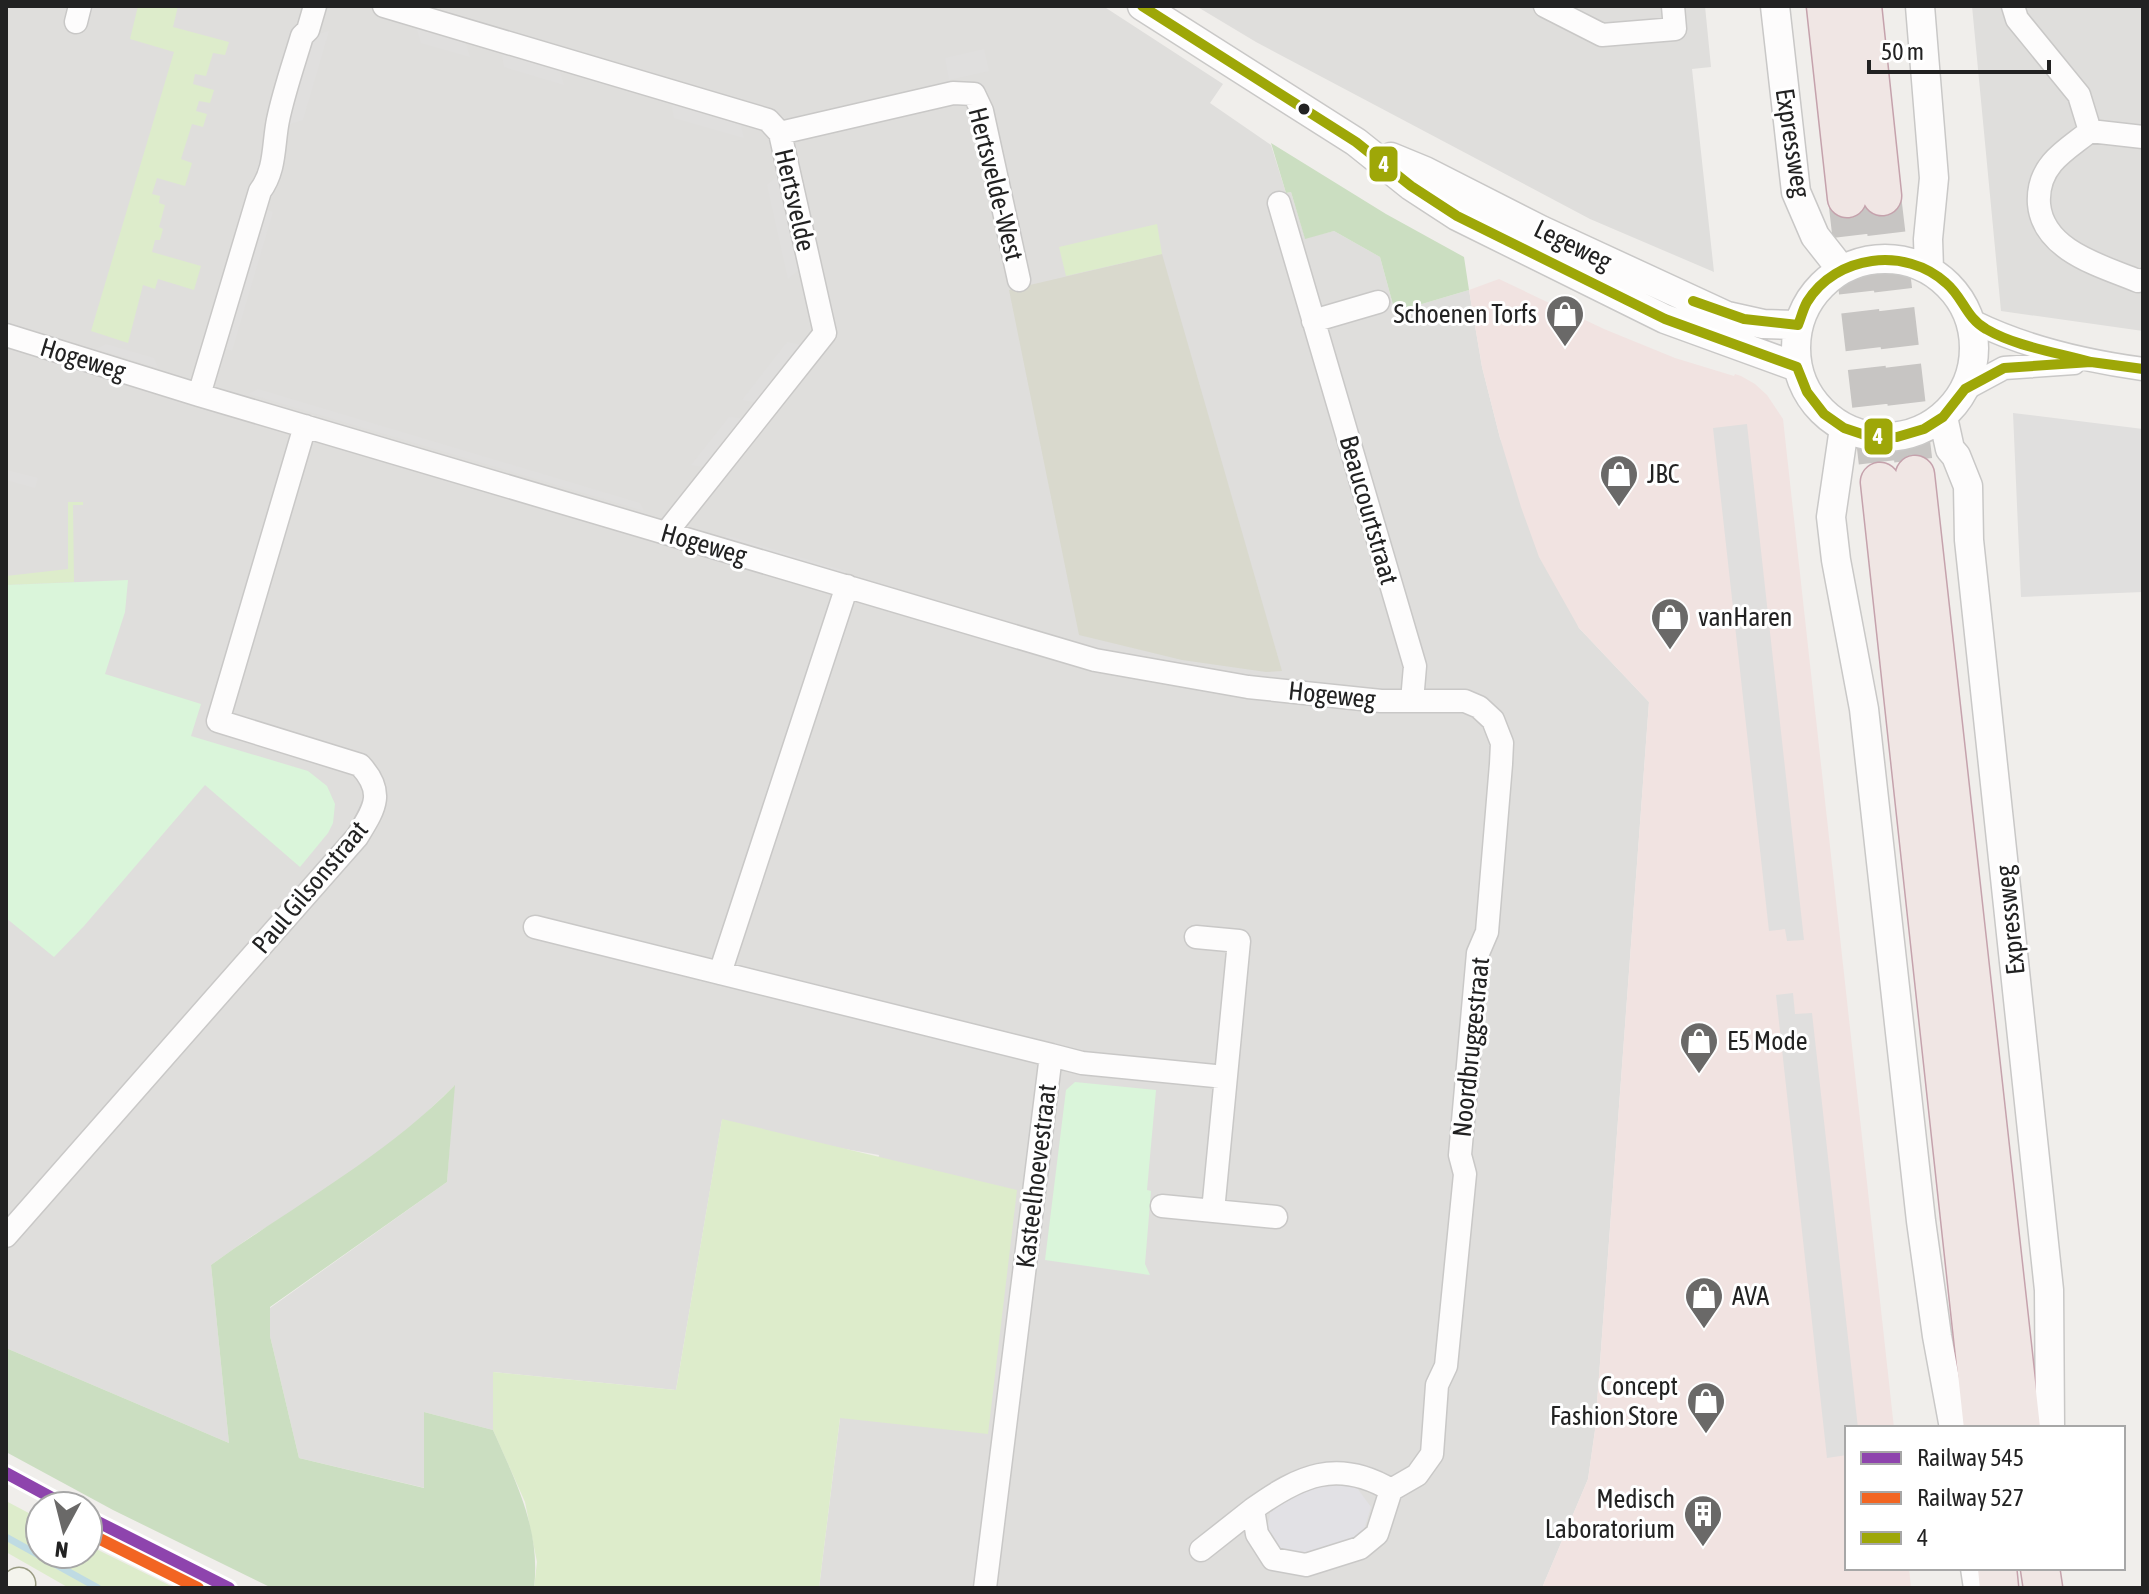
<svg xmlns="http://www.w3.org/2000/svg" width="2149" height="1594" font-family="'Asap Condensed',sans-serif">
	<style>
		.residential { fill: #dfdedc }
		.commercial { fill: #f1e3e1 }
		.construction { fill: #d9d9cd }
		.grass { fill: #ddeccb }
		.forest { fill: #cbdec1 }
		.park { fill: #daf5da }
		.parking { fill: #e0dfde }
		.plaza { fill: #e2e1e5 }
		.lines { fill: none; stroke-linecap: round; stroke-linejoin: round }
		.stream { stroke: #bfdbe3; stroke-width: 7 }
		.trunk-tunnel { stroke: #c7c5c3; stroke-width: 38; stroke-dasharray: 38 19; stroke-linecap: butt }
		.minor-casing { stroke: #c9c8c7; stroke-width: 25 }
		.tertiary-casing { stroke: #c9c8c7; stroke-width: 31 }
		.secondary-casing { stroke: #999a82; stroke-width: 35 }
		.trunk-casing { stroke: #c5a2ac; stroke-width: 41 }
		.minor { stroke: #fdfcfc; stroke-width: 22 }
		.tertiary { stroke: #fdfcfc; stroke-width: 28 }
		.secondary { stroke: #f4f4ed; stroke-width: 32 }
		.trunk { stroke: #f0e6e4; stroke-width: 38 }
		.bus-1-casing { stroke: #fff; stroke-width: 16 }
		.bus-1 { stroke: #9ea708; stroke-width: 10 }
		.rail-1-casing { stroke: #fff; stroke-width: 18 }
		.rail-2-casing { stroke: #fff; stroke-width: 18 }
		.rail-1 { stroke: #8e44ad; stroke-width: 12 }
		.rail-2 { stroke: #f26522; stroke-width: 12 }
		.bus-dot { fill: #222; stroke: #fff; stroke-width: 3 }
		.labels { text-anchor: middle; stroke-width: 6; stroke-linejoin: round; paint-order: stroke }
		.street-label { font-size: 26px; fill: #222; stroke: #fff }
		.poi-label { font-size: 26px; fill: #222; stroke: #fff; text-anchor: start }
		.line-badge { stroke: #fff; stroke-width: 3 }
		.badge-label { font-size: 22px; text-anchor: middle; font-weight: bold; fill: #fff }
	</style>
	<rect width="100%" height="100%" fill="#f0eeeb"/>
	<path class="residential" d="M6,6h1097l120,78 -13,19 61,42 15,48 5,-1 14,46 29,-7 46,26 15,55 74,-22 13,77 18,71 79,190 70,74 -54,728 -7,49 -46,109h-723l21,-170 39,-263 -62,-11 -95,-24 -46,270 -183,-18v58l-69,-18 1,76 -126,-30 -29,-122v-28l177,-126 7,-96 -51,49 -95,67 -56,34 -41,29 18,178 -223,-95z
		M1196,6h509l6,61 -19,2 22,203 -124,-53 -334,-177z
		M1972,6h171v325l-142,-20z"/>
	<path class="commercial" d="M1499,279l105,50 71,29 59,18 1,-2 6,2 14,8 12,11 16,24 111,1009h-47v140h62l2,20h-369l46,-109 7,-49 54,-728 -70,-74 -40,-71 -18,-50 -21,-69 -18,-71 -13,-77z"/>
	<path class="construction" d="M1162,254l120,417 -16,1 -84,-12 -103,-25 -70,-345z"/>
	<path class="grass" d="M138,6h40l-5,21 56,15 -4,13 -12,-2 -7,23 -11,-2 -2,10 21,6 -4,13 -11,-2 -3,10 11,3 -4,13 -11,-3 -11,35 11,4 -7,23 -28,-8 -5,16 8,2 -1,7 6,2 -6,22 4,2 -3,11h-5l-3,12 49,14 -7,24 -36,-11 -3,10 -12,-4 -15,58 -37,-12 83,-279 -44,-13z
		M1157,224l5,30 -96,22 -7,-29z
		M68,502h15v3h-10l1,77 -68,3v-9l62,-7z
		M722,1119l295,71 -29,244 -148,-16 -21,170h-285l3,-26 -12,-60 -32,-72v-58l183,18z
		M6,1501l34,18v35h48v-9l87,43h-106l-63,-36z"/>
	<path class="forest" d="M1271,143l115,71 78,43 5,33 -74,22 -15,-55 -46,-26 -29,8 -14,-47 -5,1z
		M455,1085l-8,97 -177,125v29l29,122 125,30v-76l69,18c23,52 48,100 41,158h-262l-159,-78 -107,-58v-104l223,95 -18,-178c83,-60 170,-105 244,-180z"/>
	<path class="park" d="M128,580l-3,32 -20,62 96,30 -10,32 117,35 19,15 8,18 -2,19 -5,10 -28,34 -95,-82 -121,141 -30,31 -48,-39v-333z
		M1075,1082l81,8 -9,100 4,1 -6,73 5,11 -105,-15 21,-170z"/>
	<path class="parking" d="M415,22l50,17 5,18 -49,-14z
		M329,31l-26,89 -20,6 26,-89z
		M501,48l57,17 6,20 -60,-18z
		M984,49l5,22 -40,9 -4,-22z
		M670,98l69,20 5,20 -70,-20z
		M781,173l21,94 -14,12 -21,-94z
		M264,209l9,3 -41,139 -8,-3z
		M787,342l19,4 -45,57 -19,-3z
		M106,344l48,14 4,10 -61,-19z
		M258,389l382,114 4,8 -395,-117z
		M2013,413l130,16v163l-122,5z
		M729,417l20,2 -40,49 -18,-3z
		M1747,424l57,516 -17,1 -2,-12 -16,2 -56,-503z
		M6,470l32,8 -3,10 -29,-8z
		M726,535l120,36 -5,7 -116,-34z
		M1793,993l2,21 17,-1 46,415h-11v27l-20,3 -51,-463z"/>
	<path class="plaza" d="M1336,1483l21,5 14,19 -8,26 -22,13 -39,10 -23,-6 -12,-19 4,-23 26,-16z"/>
	<g class="lines">
		<path class="stream" d="M6,1537l92,51"/>
		<path class="trunk-tunnel" d="M1882,196l33,279
			M1847,198l33,284"/>
		<g class="minor-casing">
			<path id="minor" d="M384,6l384,114 12,13 45,200 -159,200
				M1545,6l57,29 73,-6 -2,-23
				M2013,6l4,13 62,76 11,36
				M76,22l4,-16
				M780,133l173,-40 21,1 8,17 37,169
				M2143,137l-53,-6c-12,10 -28,20 -38,32 -10,12 -14,26 -13,41 4,47 63,62 99,77l5,-1
				M1279,203l136,463 -3,35
				M1313,321l65,-19
				M1974,322c53,26 110,39 169,47
				M6,335l193,60 896,265 153,27 133,14h84l14,6 14,13 9,23 -1,21 -14,168 -9,21 -18,202 5,19 -19,192 -9,19 -5,69 -15,21 -26,15 -14,44 -17,14 -54,17 -33,-6 -16,-25 -4,-25c46,-33 84,-51 138,-19
				M1965,389l39,-21 70,-5
				M199,395l61,-204c16,-21 13,-47 18,-71 6,-29 16,-57 24,-84l6,-6 7,-24
				M535,927l516,128 -66,533
				M1196,937l43,4 -26,270
				M720,973l127,-387
				M1051,1055l31,8 143,14
				M1162,1206l114,11
				M6,1236l351,-399c17,-28 29,-44 3,-72l-142,-44 87,-295
				M1201,1550l52,-41"/>
		</g>
		<g class="tertiary-casing">
			<path id="tertiary" d="M1142,6l214,136 55,44 46,30 208,103 132,48
				M1775,6l21,186 19,44 26,33
				M1920,6l14,172 -6,61 1,30
				M1391,157l34,14 116,59 186,86 36,8 35,1
				M1796 348a89 89 0 1 1 178 0a89 89 0 1 1-178 0Z
				M1943,417l7,32 6,7 12,30 1,54 80,750 1,138
				M1844,428l-13,89 5,43 28,149 57,512 16,115 17,92
				M1975,1568l3,20"/>
		</g>
		<g class="secondary-casing">
			<path id="secondary" d="M16,1588l3,-4"/>
		</g>
		<g class="trunk-casing">
			<path id="trunk" d="M1826,6l21,192
				M1862,6l20,190
				M1915,475l106,953
				M1880,482l103,946
				M1997,1568l2,20
				M2040,1568l3,20"/>
		</g>
		<use href="#minor" class="minor"/>
		<use href="#tertiary" class="tertiary"/>
		<use href="#secondary" class="secondary"/>
		<use href="#trunk" class="trunk"/>
		<g class="bus-1-casing">
			<path id="bus-1" d="M1142,6l214,136 55,44 46,30 208,103 132,48 10,25 17,22 20,14 24,8 29,1 27,-8 19,-12 22,-28 39,-21 87,-6 52,7
				M1693,301l51,18 54,6c3,-7 5,-16 9,-23 29,-47 98,-56 139,-19 17,14 20,35 40,46 31,18 70,23 105,33"/>
		</g>
		<use href="#bus-1" class="bus-1"/>
		<g class="rail-1-casing">
			<path id="rail-1" d="M6,1473l61,33
				M88,1517l141,71"/>
		</g>
		<g class="rail-2-casing">
			<path id="rail-2" d="M88,1533l110,55"/>
		</g>
		<use href="#rail-1" class="rail-1"/>
		<use href="#rail-2" class="rail-2"/>
	</g>
	<defs>
		<g id="shop-pin" transform="scale(2)"><path d="M0 17L-7.5 6A9.5 9.5 0 1 1 7.5 6Z" fill="#6a6968" stroke="#fff"/><path d="M-5-2.5h2.3a2.7 3.5 0 0 1 5.4 0H5L5.5 6h-11ZM-1.5-2.5h3a1.5 2.3 0 0 0-3 0Z" fill="#fff"/></g>
		<g id="building-pin" transform="scale(2)"><path d="M0 17L-7.5 6A9.5 9.5 0 1 1 7.5 6Z" fill="#6a6968" stroke="#fff"/><path d="M-4-6H4V6H1V3H-1V6H-4ZM-2.5-4.3h1.7v1.8h-1.7ZM.8-4.3h1.7v1.8H.8ZM-2.5-1h1.7V.8h-1.7ZM.8-1h1.7V.8H.8Z" fill="#fff"/></g>
	</defs>
	<g fill-rule="evenodd">
		<use href="#shop-pin" x="1565" y="314"/>
		<use href="#shop-pin" x="1619" y="474"/>
		<use href="#shop-pin" x="1670" y="617"/>
		<use href="#shop-pin" x="1699" y="1041"/>
		<use href="#shop-pin" x="1704" y="1296"/>
		<use href="#shop-pin" x="1706" y="1401"/>
		<use href="#building-pin" x="1703" y="1514"/>
	</g>
	<circle class="bus-dot" cx="1304" cy="109" r="7"/>
	<g class="labels">
		<g class="street-label">
			<text transform="translate(1793 143) rotate(81)" y="9">Expressweg</text>
			<text transform="translate(996 184) rotate(76)" y="9">Hertsvelde-West</text>
			<text transform="translate(795 200) rotate(77)" y="9">Hertsvelde</text>
			<text transform="translate(1573 245) rotate(26)" y="9">Legeweg</text>
			<text transform="translate(83 359) rotate(17)" y="9">Hogeweg</text>
			<text transform="translate(1369 510) rotate(74)" y="9">Beaucourtstraat</text>
			<text transform="translate(704 544) rotate(16)" y="9">Hogeweg</text>
			<text transform="translate(1332 695) rotate(6)" y="9">Hogeweg</text>
			<text transform="translate(310 887) rotate(-50)" y="9">Paul Gilsonstraat</text>
			<text transform="translate(2010 920) rotate(-96)" y="9">Expressweg</text>
			<text transform="translate(1471 1047) rotate(-84)" y="9">Noordbruggestraat</text>
			<text transform="translate(1036 1176) rotate(-83)" y="9">Kasteelhoevestraat</text>
		</g>
		<g class="poi-label">
			<text x="1537" y="323" text-anchor="end">Schoenen Torfs</text>
			<text x="1647" y="483">JBC</text>
			<text x="1698" y="626">vanHaren</text>
			<text x="1727" y="1050">E5 Mode</text>
			<text x="1732" y="1305">AVA</text>
			<text x="1678" y="1395" text-anchor="end">Concept<tspan x="1678" dy="30">Fashion Store</tspan></text>
			<text x="1675" y="1508" text-anchor="end">Medisch<tspan x="1675" dy="30">Laboratorium</tspan></text>
		</g>
	</g>
	<g class="line-badge">
		<rect x="1368" y="145" width="31" height="38" rx="8" fill="#9ea708"/>
		<rect x="1863" y="417" width="31" height="39" rx="8" fill="#9ea708"/>
	</g>
	<g class="badge-label">
		<text x="1384" y="172">4</text>
		<text x="1878" y="444">4</text>
	</g>
	<rect width="2149" height="1594" fill="none" stroke="#222222" stroke-width="16"/>
	<rect x="1845" y="1426" width="280" height="144" fill="#ffffff" stroke="#a7a7a7" stroke-width="2"/>
	<rect x="1861" y="1452" width="40" height="12" fill="#8e44ad" stroke="#a7a7a7" stroke-width="2"/>
	<text x="1917" y="1466" font-size="24" fill="#222222">Railway 545</text>
	<rect x="1861" y="1492" width="40" height="12" fill="#f26522" stroke="#a7a7a7" stroke-width="2"/>
	<text x="1917" y="1506" font-size="24" fill="#222222">Railway 527</text>
	<rect x="1861" y="1532" width="40" height="12" fill="#9ea708" stroke="#a7a7a7" stroke-width="2"/>
	<text x="1917" y="1546" font-size="24" fill="#222222">4</text>
	<g transform="translate(64 1530) rotate(187)"><circle r="38" fill="#ffffff" stroke="#a7a7a7" stroke-width="2"/>
	<path d="M0-6L14 30L0 20L-14 30Z" fill="#6a6968"/>
	<text y="-12" font-size="22" font-weight="bold" text-anchor="middle" fill="#222222">N</text>
	</g>
	<path d="M1869 60v12h180v-12" fill="none" stroke="#222222" stroke-width="4"/>
	<text x="1881" y="60" font-size="24" fill="#222222" stroke="#ffffff" stroke-width="6" paint-order="stroke">50 m</text>
</svg>
